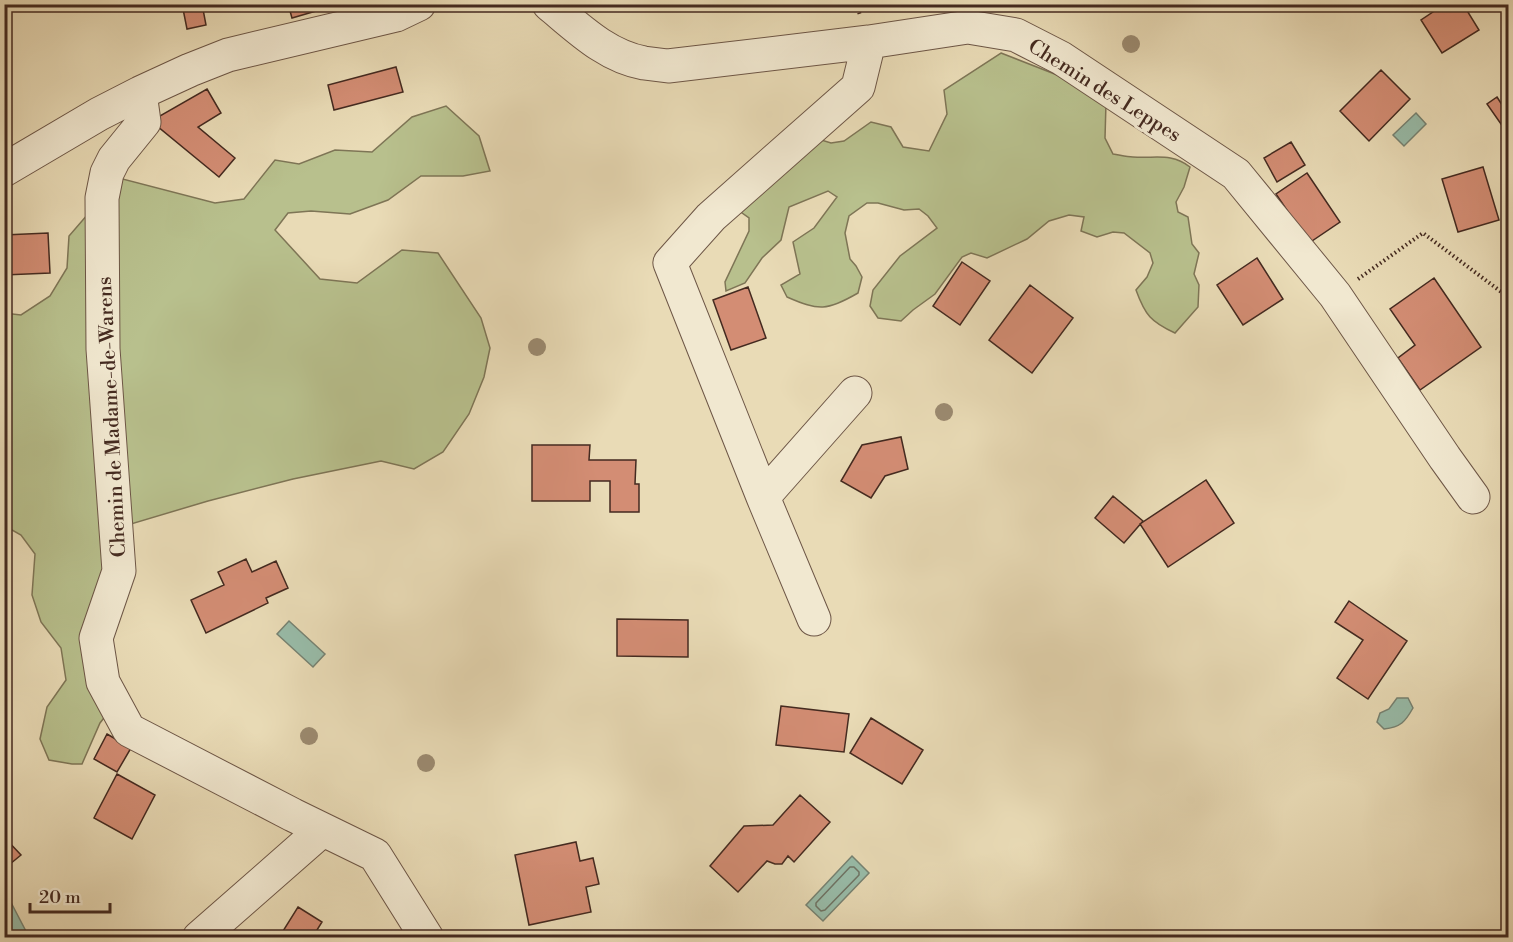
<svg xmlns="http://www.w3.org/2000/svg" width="1513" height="942" font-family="'Libre Bodoni',serif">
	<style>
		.green { fill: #b8c08d; stroke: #7e7556; stroke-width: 1.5 }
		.water { fill: #98bca9; stroke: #768272; stroke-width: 1.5 }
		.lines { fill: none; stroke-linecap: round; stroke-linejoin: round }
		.shore { stroke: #6e7364; stroke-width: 1.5 }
		.building { fill: #d38d74; stroke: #442a20; stroke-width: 1.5 }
		.minor-casing { stroke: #6d5646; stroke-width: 35 }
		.path { stroke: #442a20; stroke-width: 4; stroke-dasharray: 1.5 3; stroke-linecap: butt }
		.minor { stroke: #f1e8d0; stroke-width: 33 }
		.tree { fill: #9b8a70 }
		.labels { text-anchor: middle; stroke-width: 6; stroke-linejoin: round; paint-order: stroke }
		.street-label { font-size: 20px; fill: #442a20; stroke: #f1e8d0 }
	</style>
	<rect width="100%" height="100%" fill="#e9dbb6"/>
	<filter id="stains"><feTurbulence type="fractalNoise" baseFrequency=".00333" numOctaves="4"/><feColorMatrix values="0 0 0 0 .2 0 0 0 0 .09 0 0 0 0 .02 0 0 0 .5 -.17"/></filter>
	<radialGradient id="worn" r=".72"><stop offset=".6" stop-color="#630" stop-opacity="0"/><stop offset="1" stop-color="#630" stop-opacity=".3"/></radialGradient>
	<path class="green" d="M1001,53l92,36 13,14 -1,35 8,16c7,1 13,3 20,3 21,2 38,-5 57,10l-6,20 -8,15 2,10 10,5 4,27 7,9 -5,21 5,11 -1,22 -23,26c-24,-11 -30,-18 -39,-43l11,-13 6,-14 -3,-10 -26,-20 -11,-1 -16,5 -16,-6 3,-14 -15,-2 -20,6 -22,18 -40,19 -16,-5 -9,4 -27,37 -22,16 -12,11 -23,-3 -8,-12 3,-16 27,-34 37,-28 -9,-12 -9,-7 -15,1 -26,-7h-11l-18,13 -4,17 5,26 6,7 6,11 -4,16c-31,18 -39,18 -71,4l-6,-12 19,-11 -7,-32 21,-14 23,-31 -9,-6 -39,16 -8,33 -19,18 -17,25 -19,8 -1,-9 24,-51v-13l-14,-10 80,-70 16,5 13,-2 27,-19 20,5 12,20 26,4 18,-37 -3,-24z
		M446,106l33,30 11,35 -27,5h-42l-33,24 -38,14 -39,-3 -23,2 -13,17 45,49 37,4 45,-33 36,3 43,65 9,30 -6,29 -15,37 -26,38 -29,17 -33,-8 -88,18 -85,22 -84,25 -28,112 19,66 -15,19 -18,41h-10l-23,-4 -9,-21 7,-32 19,-27 -5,-32 -20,-26 -9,-27 3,-41 -14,-19 -16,-9 -1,-213 17,2 29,-19 17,-28 2,-32 50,-58 96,25 29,-4 31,-39 24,4 36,-14 37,2 40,-35z"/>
	<path class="water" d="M1416,113l10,11 -22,22 -11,-11z
		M289,621l36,33 -12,13 -36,-33z
		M1397,698h11l5,10c-8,14 -12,19 -29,21l-7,-7 3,-9 9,-4z
		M852,856l17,17 -46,48 -17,-16z
		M5,891l24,46h-19l-5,-10z"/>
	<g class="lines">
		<path class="shore" d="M850,867h4l5,5v3l-34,35 -4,1 -5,-5v-3z"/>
	</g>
	<path class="building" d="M182,4h20l4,21 -19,4z
		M288,4h33l2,5 -31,9z
		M1445,4h18l16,26 -37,23 -21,-33z
		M396,67l7,25 -69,18 -6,-25z
		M1381,70l29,29 -41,42 -29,-30z
		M207,89l14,24 -23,14 37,31 -16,19 -68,-56z
		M1497,97l7,11 4,-4v30l-21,-30z
		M1291,142l14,23 -28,17 -13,-24z
		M1483,167l16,53 -41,12 -16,-53z
		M1307,173l33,49 -31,21 -33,-49z
		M48,233l2,40 -46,2v-40z
		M1257,258l26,41 -40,26 -26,-40z
		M962,262l28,19 -30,44 -27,-19z
		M1434,278l47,69 -61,43 -22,-32 17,-13 -25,-36z
		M1030,285l43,33 -41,55 -43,-33z
		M748,287l18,51 -35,12 -18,-50z
		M901,437l7,32 -23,7 -14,22 -30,-17 21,-36z
		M532,445h58l-1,15h47l-1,24h4v28h-29v-31h-20v20h-58z
		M1206,480l28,43 -66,44 -28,-43z
		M1113,496l30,25 -19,22 -29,-25z
		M246,559l6,13 24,-11 12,27 -22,10 2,5 -62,30 -15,-33 33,-15 -6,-13z
		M1349,601l58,40 -39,58 -31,-21 26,-38 -28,-18z
		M617,619l71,1v37l-71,-1z
		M781,706l68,8 -5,38 -68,-7z
		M871,718l52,32 -21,34 -52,-31z
		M107,734l24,14 -14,24 -23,-13z
		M117,774l38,21 -23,44 -38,-21z
		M800,795l30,27 -36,40 -6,-6 -6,8h-7l-8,-3 -29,31 -28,-26 34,-40 29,-1z
		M4,837l17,18 -17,14z
		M576,842l4,19 13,-3 6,26 -13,3 5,25 -62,13 -14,-70z
		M298,907l24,15 -10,16h-20l-9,-7z"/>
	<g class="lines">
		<g class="minor-casing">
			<path id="minor" d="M549,4c29,24 57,52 95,59 8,1 16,2 24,3l201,-24 99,-15 48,8 45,23 175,116 99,121 110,163 28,39
				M140,93l4,29 -30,37 -7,14 -5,25 1,151 16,222 -23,67 7,44 26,48 164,85 82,40 52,83
				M4,170l95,-56 41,-21 50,-23 38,-15 168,-40 23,-11
				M763,497l92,-104
				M814,619l-51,-122 -93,-234 41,-46 147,-130 11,-45
				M199,938l123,-108"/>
		</g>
		<path class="path" d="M856,4l4,11
			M1358,279l65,-46 85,64"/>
		<use href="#minor" class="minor"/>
	</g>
	<g class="tree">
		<circle cx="1131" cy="44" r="9"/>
		<circle cx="537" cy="347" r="9"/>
		<circle cx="944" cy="412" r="9"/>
		<circle cx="309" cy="736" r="9"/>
		<circle cx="426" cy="763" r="9"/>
	</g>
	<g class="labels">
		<g class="street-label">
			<text transform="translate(1105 90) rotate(32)" y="7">Chemin des Leppes</text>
			<text transform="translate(111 417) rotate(-93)" y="7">Chemin de Madame-de-Warens</text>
		</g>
	</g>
	<rect width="1513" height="942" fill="none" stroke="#e9dbb6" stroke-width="24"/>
	<rect x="6" y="6" width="1501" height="930" fill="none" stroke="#442a20" stroke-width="3"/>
	<rect x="12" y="12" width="1489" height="918" fill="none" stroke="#442a20" stroke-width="1.5"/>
	<path d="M30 903v9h80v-9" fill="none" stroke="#442a20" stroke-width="3"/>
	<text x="39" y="903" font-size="18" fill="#442a20" stroke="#f1e8d0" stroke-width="4.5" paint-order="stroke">20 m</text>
	<rect width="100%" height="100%" filter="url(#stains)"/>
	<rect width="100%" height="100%" fill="url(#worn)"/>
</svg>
